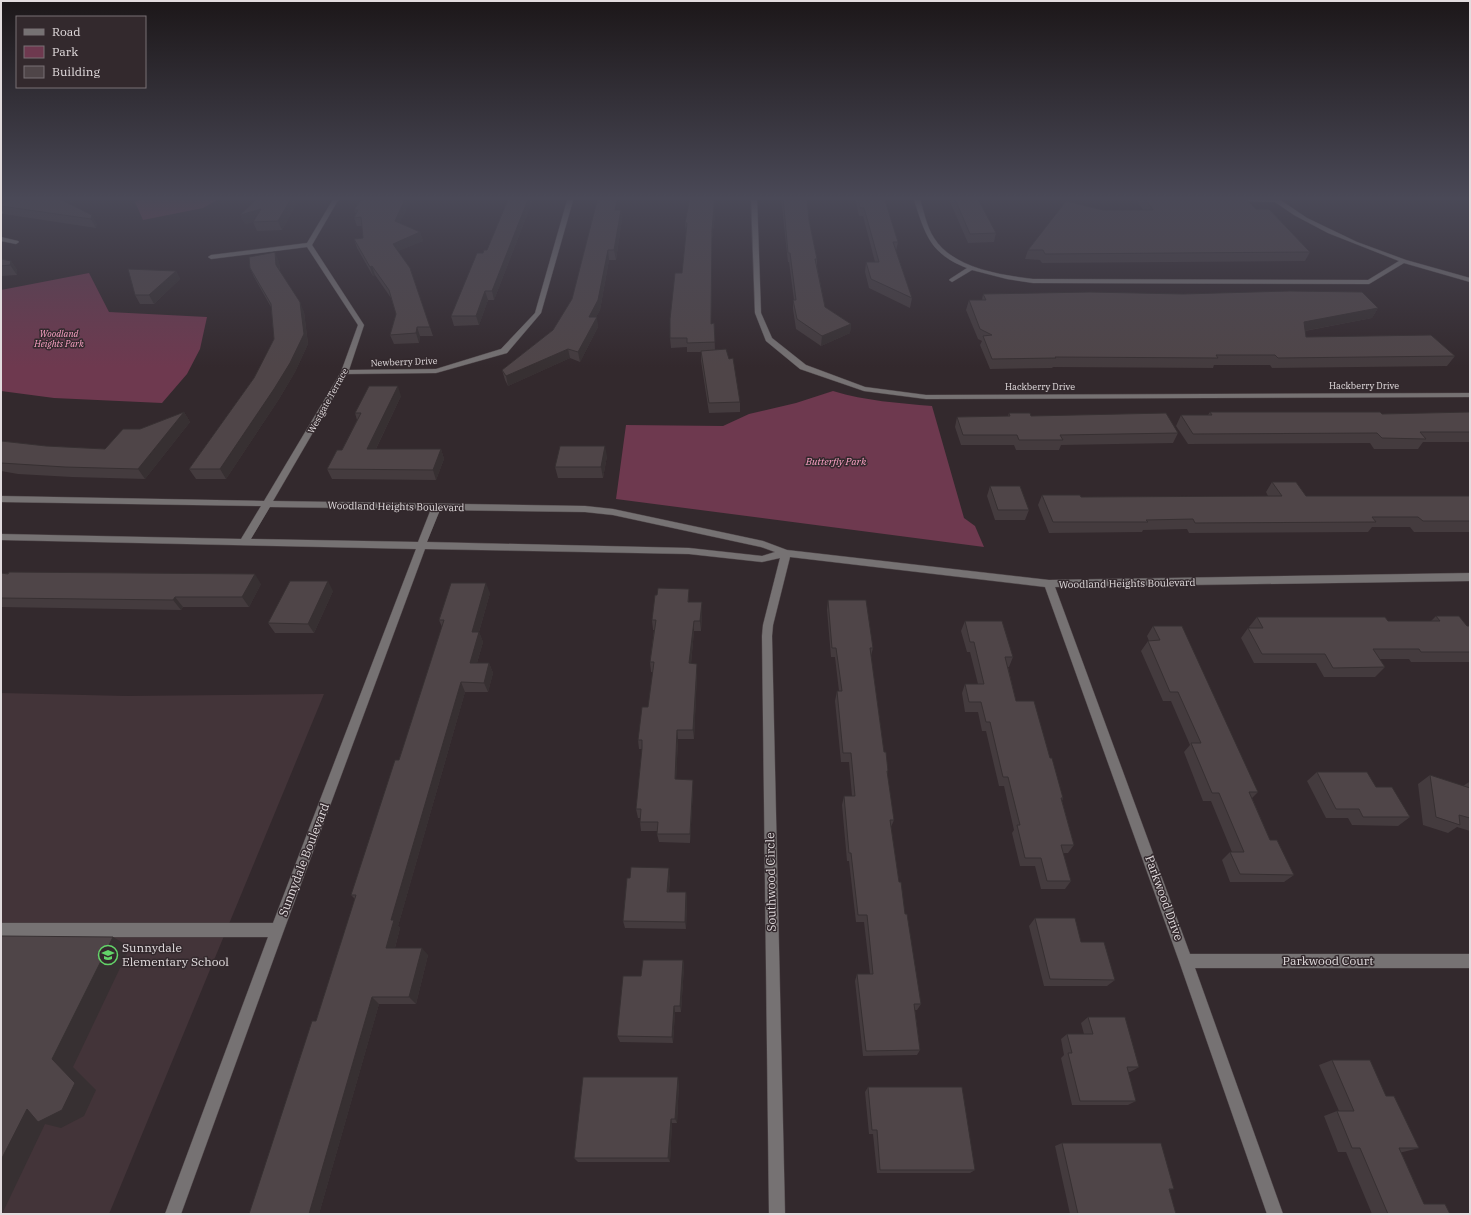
<svg xmlns="http://www.w3.org/2000/svg" width="1471" height="1215" font-family="'IBM Plex Serif',serif">
	<style>
		.built { fill: #433439 }
		.green { fill: #6e394f }
		.lines { fill: none; stroke-linecap: round; stroke-linejoin: round }
		.minor-casing { stroke: #4f4649; stroke-width: 1 }
		.minor { fill: #767273; fill-rule: evenodd }
		.wall { fill: #443b3e }
		.shaded-wall { fill: #373032 }
		.building { fill: #4f4548; stroke: #373032 }
		.labels { text-anchor: middle; stroke-width: 3; stroke-linejoin: round; paint-order: stroke }
		.far-park-label { font-size: 9px; font-style: italic; fill: #fda3c6; stroke: #33292d }
		.far-street-label { font-size: 9px; fill: #e2dcde; stroke: #33292d }
		.park-label { font-size: 10px; font-style: italic; fill: #fda3c6; stroke: #33292d }
		.street-label { font-size: 10px; fill: #e2dcde; stroke: #33292d }
		.near-street-label { font-size: 12px; fill: #e2dcde; stroke: #33292d }
		.near-poi-label { font-size: 12px; fill: #e2dcde; stroke: #33292d; text-anchor: start }
	</style>
	<rect width="100%" height="100%" fill="#33292d"/>
	<path class="built" d="M1,693l125,3 198,-2 -215,520h-108z"/>
	<path class="green" d="M146,197h76l-19,11 -60,12 -8,-18z
		M89,273l20,39 98,5 -7,32 -13,25 -25,29 -108,-5 -53,-7v-101z
		M833,391c33,10 65,12 99,15l32,112 11,8 9,21 -368,-48 10,-74 97,1 26,-12 47,-11z"/>
	<g class="lines">
		<g class="minor-casing">
			<path id="minor" d="M29,197h7l-35,17v-4z
				M338,197h6l-7,5 -25,43 52,80 -15,45 87,-1 65,-20 34,-36 33,-116h6l-33,116 -34,40 -71,20 -89,1 -74,127 312,5 28,3 150,32 24,9 262,30 421,-7v8l-415,6 135,367h280v14h-275l88,246h-16l-88,-253 -134,-374 -255,-30 -17,68 -1,11 13,578h-16l-7,-578 1,-11 17,-67 -18,4 -73,-8 -264,-5 -141,381 -103,284h-16l103,-277h-267v-14h272l143,-374 -415,-9v-6l240,5 20,-33 -260,-4v-6l263,5 77,-129 17,-47 -51,-78 -96,12 -3,-2 3,-2 96,-12 25,-42zM270,507l161,2 -13,33 -167,-3zM440,510l145,2 28,3 148,32 14,5 -13,4 -73,-8 -262,-6z
				M751,197h6l4,116 11,25 34,27 59,22 61,8 544,-2v4l-544,2 -62,-8 -64,-22 -34,-28 -11,-28z
				M913,197h6c5,13 7,29 15,41 19,30 66,37 99,41l335,1 31,-19 -71,-28 -34,-18 -19,-13 -41,-1 -3,-2 3,-2 37,1 -1,-1h6l31,21 50,24 49,18 64,18v4l-66,-19 -35,21 -336,-1 -26,-4 -35,-9 -20,12 -3,-2 1,-1 17,-11c-39,-15 -42,-36 -54,-71z
				M1104,197h50l1,1 -3,2h-46l-2,-1z
				M1,237l17,4 1,1 -3,2 -15,-3z"/>
		</g>
		<use href="#minor" class="minor"/>
	</g>
	<path class="wall" d="M1,197h82l-14,7 28,20 -1,4 -92,-14 -3,-5z
		M363,197l37,26 20,9 3,9 -25,10 12,17 23,68h-13l-1,7 -25,1 -4,-9 6,-21 -5,-16 -16,-23 -2,1 -16,-28 -3,-9 9,-1 -1,-12h-5l-3,-8 2,-4 -2,-4z
		M509,197h25l-40,103h-6l-9,25 -25,1 -3,-10 32,-63 4,-3z
		M598,197h23l-3,13h3l1,9 -6,41h-7l-9,50 -4,7 2,10 -18,35 -10,-4 -62,28 -3,-6 -3,-10 51,-40 19,-31z
		M781,197h26l2,23 8,39v7l8,41 26,17 -1,9 -29,13 -25,-17 -3,-20v-9h1l-5,-38h-1z
		M855,197h29l14,45 -2,9 16,47 -2,10 -41,-20 -4,-16 1,-10h9l-12,-46h-4z
		M948,197h29l19,36 -2,9 -26,1z
		M1140,197h104l12,12 54,43 -5,9 -263,2 -2,-3 -15,-1 3,-9 75,-40h40l-5,-8z
		M295,207l-13,23 -25,1 -4,-9 -8,2 -5,-9z
		M715,215l-3,24 -1,85 3,-1 1,27 25,52v10l-31,1 -8,-52v-9h-14v-5l-16,1 -1,-10 12,-65 4,-41 -1,-9z
		M1,259l10,2 6,9v5l-16,1z
		M279,262l1,9 24,41 4,32 -13,28 -16,27 -53,80h-30l-7,-10 65,-91 20,-39 -3,-32 -17,-30 -4,-9z
		M176,271l4,8 -26,25h-14l-5,-9z
		M983,294l395,14 -6,10 -67,13 1,6 149,19 -8,10 -175,2 -2,-3h-56l-1,3 -160,-1 -1,1 -62,1 -10,-24 2,-4 -4,-2 -12,-29 3,-10h13z
		M401,396l-25,53h65l3,10 -8,21 -104,-1 -5,-10 15,-19 15,-30 -2,-7z
		M184,412l6,10 -45,57 -73,-2 -54,-3 -17,-3v-30l45,5 59,3 35,-20z
		M1210,412l172,2 88,-2v30h-47l-5,7h-44l-4,-6 -182,1 -12,-18 5,-11h27z
		M1009,413l22,3 147,17 -5,10 -112,2 -2,5h-43l-2,-5h-53l-6,-18 2,-10 51,-1z
		M607,456l-4,22h-45l-3,-11z
		M1272,482l34,14h164v36h-56l-4,-5h-38l-4,5 -179,1 -2,-4 -44,1 -1,2 -93,1 -11,-28 4,-10 39,2 187,-1 -2,-4z
		M990,486l39,24 -4,10h-30l-8,-24z
		M1,573l260,11 -12,23h-66l-2,3 -180,-3z
		M689,589v13l13,10 -1,19h-7l-3,33 6,9 -3,66h-16l-2,40 17,10 -3,54 -31,-1 -2,-8 1,-3h-17l-1,-9v-4h-2l-2,-9 6,-60h-3l-1,-9 10,-33 5,-35h-2l-1,-10 4,-32h-1l-1,-10 5,-25z
		M333,591l-19,42h-39l-7,-10z
		M490,593l-11,39 4,10 -6,21h12l4,10 -5,19h-23l-67,234 2,2 -5,20 33,7 -12,49h-37l-60,210h-70l67,-193 39,-122 -4,-4 48,-135 43,-133 -3,-7z
		M828,600l45,48 -2,8 13,96 4,19 -1,3 7,46 -3,7 8,55 6,32 16,90 -4,6h-2l5,40 -3,5 -54,1 -8,-75 2,-7h13l-6,-52h-8l-7,-61h-2l-5,-56 2,-9h8l-3,-34h-8l-6,-61 2,-10h2l-4,-34h-4l-4,-47z
		M1436,616l31,10h3v36h-59l-2,-3h-30l6,8 -10,10h-51l-8,-14h-62l-13,-25 7,-10h2l-1,-1 8,-10 131,4h43z
		M965,621l48,36 -4,10h-1l8,34 34,57 13,40 -1,3 12,44 -6,8h-5l8,28 -6,8h-24l-6,-23h-15l-8,-33 2,-3 -10,-44h-5l-13,-55h-4l-4,-19h-13l-3,-19 3,-9h13l-8,-32h-3l-6,-21z
		M1153,626l105,166 -6,6 18,42 24,35 -10,7h-54l-8,-22 8,-8h2l-21,-51h-8l-19,-49 6,-7 -19,-44h-8l-22,-50 7,-10h1l-2,-5z
		M1317,772l59,15 34,30 -12,9 -46,-1 -4,-7h-22l-19,-37z
		M1430,775l33,11 6,-4h1v49l-13,-4 -9,6 -25,-8 -5,-41z
		M670,876l-1,16h17l1,8 -1,29 -61,-1 -2,-7 7,-43z
		M1035,918l46,24 34,38 -8,6h-63l-15,-60z
		M683,960l1,7 -3,45h-6l-2,31 -53,-1 -3,-6 24,-60z
		M1088,1017l51,50 -9,5h-2l8,29 -8,4h-56l-11,-47 3,-3 -3,-16 6,-5h17l-3,-11z
		M1332,1060l54,36 33,52 -16,4h-2l23,52 26,10h-78l-26,-62h-8l-14,-36 13,-5h2l-20,-46z
		M679,1082l-2,41h-5l-2,39h-92l-4,-4z
		M868,1087l107,83 -5,3h-93l-4,-39h-4l-4,-42z
		M1062,1143l112,46 -5,1 7,24h-106l-15,-68z"/>
	<path class="shaded-wall" d="M1,197h25l-25,9z
		M61,197h22l-20,10 -5,-9z
		M292,197h12l-9,10 -13,23 -4,-9z
		M406,197h7l-16,32 -2,-8z
		M529,197h5l-40,103 -2,-9z
		M618,197h3l-5,22 -1,-9z
		M714,207l1,8 -3,24 -1,94 1,-103z
		M261,209l4,9 -20,6 -5,-9z
		M621,210l1,9 -6,41 -2,-10z
		M92,215l5,9 -1,4 -5,-9z
		M420,232l3,9 -27,11 -3,-8z
		M608,250l1,10 -9,50 -9,16 -2,-9z
		M275,252l4,10 1,12 -4,-9z
		M11,261l6,9v5l-7,-10z
		M372,266l3,9 -2,1 -3,-9z
		M176,271l4,8 -26,25 -5,-9z
		M485,291l3,9 -9,25 -3,-9z
		M300,302l4,10 4,32 -13,28 -16,27 -53,80 -6,-10z
		M1378,308l-6,10 -74,14 6,-10z
		M597,317l1,10 -18,35 -2,-10z
		M851,324l-1,9 -29,13 1,-10z
		M417,327l3,9 -1,7 -3,-10z
		M568,349l2,9 -62,28 -2,-10z
		M398,386l3,10 -30,63 -4,-10z
		M184,412l6,10 -45,57 -7,-10z
		M605,446l2,10 -4,22 -2,-11z
		M441,449l3,10 -8,21 -3,-10z
		M255,574l6,10 -12,23 -7,-10z
		M328,581l5,10 -19,42 -6,-9z
		M486,583l4,10 -14,49 -4,-10z
		M689,589v10l-1,13v-10z
		M175,597l8,10 -2,3 -8,-10z
		M702,602v10l-1,19 -1,-10z
		M694,621v10l-4,42 -1,-10z
		M479,632l4,10 -9,31 -4,-10z
		M489,663l4,10 -5,19 -4,-9z
		M697,664v9l-3,66 -1,-9z
		M461,682l4,10 -67,234 2,2 -7,27 -7,-7 5,-28z
		M677,730l1,9 -2,49 -1,-9z
		M693,780v9l-3,54v-9z
		M669,868l1,8 -2,24 -1,-8z
		M686,892l1,8 -1,29 -1,-7z
		M113,937l17,10 -57,120 23,23 -12,26 -23,12 -16,-4 -43,90h-1v-54z
		M422,948l6,7 -12,49 -7,-7z
		M683,960l1,7 -3,45 -1,-6z
		M372,997l7,7 -60,210h-10z
		M674,1006l1,6 -2,31 -1,-6z
		M678,1077l1,5 -2,41 -2,-4z
		M671,1119l1,4 -2,39 -2,-4z"/>
	<path class="building" d="M17,197h44l-3,1 34,17 -1,4 -90,-13v-2z
		M259,197h33l-14,24 -25,1 8,-13 -21,6z
		M363,197h43l-11,24 25,11 -27,12 17,24 20,59h-13l-1,6 -26,2 6,-21 -7,-24 -17,-24 -2,1 -16,-28 9,-1 -2,-21 -7,1 4,-8h-4z
		M509,197h20l-37,94h-7l-9,25h-25l26,-63h6l1,-3h3z
		M598,197h20l-3,13h6l-7,40h-6l-10,50 -9,17h8l-19,35 -10,-3 -62,27 -4,-6 51,-40 19,-31z
		M690,197h24v10l-2,23 -1,94 3,-1 1,19 -28,1v-5h-17v-19l5,-46h7l5,-50h-2z
		M783,197h24l2,23 8,39h-2l10,48 26,17 -29,12 -25,-17 -4,-19h3l-6,-47h-2z
		M858,197h26l14,45h-5l19,56 -41,-19 -5,-17h13l-15,-54h-4z
		M954,197h23l19,36 -26,1z
		M1144,197h100l12,12h13l41,43 -265,2 -2,-4h-15l38,-49 37,9h50z
		M275,252l1,13 24,37 4,32 -14,29 -16,26 -54,80h-31l65,-91 20,-39 -3,-35 -21,-36 -1,-11z
		M1,259l10,2 -1,4 -9,1z
		M128,269l48,2 -27,24h-14z
		M1289,291l73,1 16,16 -74,14 2,15 125,-2 24,21 -177,2 -3,-3h-59l2,3 -163,-1 1,1 -64,1 -9,-23 9,-1 -12,-6 -11,-29h17l-3,-6 107,-2 93,2z
		M726,349l3,10 4,-1 7,44 -31,1 -8,-52z
		M369,386h29l-31,63h74l-8,21 -106,-1 10,-19h5l19,-37h-6z
		M184,412l-46,57 -73,-2 -64,-4v-22l45,5 59,3 18,-20h17z
		M1210,412h170l2,2 88,-2v20h-50l6,7 -44,-1 -5,-5 -184,1 -12,-19h31z
		M1009,413h21l1,3 135,-3 12,20 -118,2 3,5h-44l-2,-5h-54l-6,-18 53,-1z
		M560,446h45l-4,21h-46z
		M1272,482h24l10,14h164v25h-47l-5,-4h-46l4,5 -181,1 -2,-4 -47,1 2,2h-95l-11,-27h38l1,2 201,-1z
		M990,486h30l9,24h-31z
		M9,572l246,2 -13,23h-67l-2,3 -172,-2v-25l7,1z
		M290,581h38l-20,43 -40,-1z
		M451,583h35l-14,49h7l-9,31h19l-5,20 -23,-1 -70,238h3l-8,28h36l-13,49h-37l-63,217h-60l63,-193h4l40,-126h-5l44,-135h4l45,-140h-5z
		M658,588l31,1 -1,13h14l-2,19h-6l-5,42 8,1 -4,66h-16l-2,49 18,1 -3,54h-33l1,-12h-18l1,-13h-5l6,-61v-8h-4l4,-33h6l6,-45h-4l6,-42h-4l3,-25h2z
		M828,600h38l7,48h-3l14,104h2l2,19h-1l7,49h-4l9,62h2l4,32h2l14,90h-7l6,46 -54,1 -9,-77h16l-6,-59h-9l-7,-62h-2l-5,-57h11l-4,-43h-8l-6,-62h5l-6,-43h-4z
		M1436,616h23l8,10h3v26h-49l-2,-3h-46l12,18 -52,1 -8,-14h-63l-14,-26h15l-6,-11h128l3,4h52z
		M965,621h37l11,36h-8l11,44h18l16,57h2l11,40h-2l13,47h-13l10,36h-24l-6,-23h-16l-8,-33h3l-12,-48h-5l-13,-55h-4l-5,-20h-12l-4,-18h19l-10,-42h-4z
		M1153,626h29l76,166h-9l21,48h7l17,35 -54,-1 -10,-22h14l-25,-59h-7l-21,-50h10l-23,-51h-8l-22,-51 12,-1z
		M1317,772h50l9,15h16l18,30h-47l-4,-8h-23z
		M1430,775l40,13 -1,-6h1v36l-11,-3 1,10 -24,-8z
		M631,867l38,1 -2,24h19l-1,30 -62,-1 4,-43h3z
		M1035,918h40l6,24h23l11,38 -65,-1z
		M1,936l112,1 -61,122 23,24 -13,27 -24,12 -11,-13 -26,51z
		M643,960h40l-3,46h-6l-2,31 -55,-1 6,-60h18z
		M1088,1017h37l14,50h-12l9,34h-56l-12,-48h4l-5,-19h26z
		M1332,1060h38l16,36h8l25,52h-20l25,56h21l5,10h-62l-28,-66h-8l-15,-37h17z
		M583,1077h95l-3,42h-4l-3,39h-94z
		M868,1087h94l13,83h-95l-3,-40h-5z
		M1062,1143h99l13,46h-5l7,25h-98z"/>
	<linearGradient id="sky" x2="0" y2="1"><stop stop-color="#1c1719"/><stop offset="0.54" stop-color="#4a4957"/><stop offset="1" stop-color="#4a4957" stop-opacity="0"/></linearGradient>
	<rect width="1471" height="367" fill="url(#sky)"/>
	<defs>
		<g id="school-ring" transform="scale(1)"><circle r="9.5" fill="#33292d" stroke="#63d469" stroke-width="1.5"/><path d="M0-5L7-2L0 1L-7-2ZM-4 1L0 2.5L4 1V4Q0 6-4 4Z" fill="#63d469"/></g>
	</defs>
	<g fill-rule="evenodd">
		<use href="#school-ring" x="108" y="955"/>
	</g>
	<g class="labels">
		<g class="far-park-label">
			<text x="59" y="337">Woodland<tspan x="59" dy="10">Heights Park</tspan></text>
		</g>
		<g class="far-street-label">
			<text transform="translate(404 362) rotate(-2)" y="3">Newberry Drive</text>
			<text x="1364" y="389">Hackberry Drive</text>
			<text x="1040" y="390">Hackberry Drive</text>
			<text transform="translate(328 401) rotate(-61)" y="3">Westgate Terrace</text>
		</g>
		<g class="park-label">
			<text x="836" y="465">Butterfly Park</text>
		</g>
		<g class="street-label">
			<text transform="translate(396 506) rotate(1)" y="4">Woodland Heights Boulevard</text>
			<text transform="translate(1127 583) rotate(-1)" y="4">Woodland Heights Boulevard</text>
		</g>
		<g class="near-street-label">
			<text transform="translate(304 860) rotate(-69)" y="4">Sunnydale Boulevard</text>
			<text transform="translate(771 882) rotate(-91)" y="4">Southwood Circle</text>
			<text transform="translate(1164 898) rotate(70)" y="4">Parkwood Drive</text>
			<text x="1328" y="965">Parkwood Court</text>
		</g>
		<g class="near-poi-label">
			<text x="122" y="952">Sunnydale<tspan x="122" dy="14">Elementary School</tspan></text>
		</g>
	</g>
	<rect width="1471" height="1215" fill="none" stroke="#e2dcde" stroke-width="4"/>
	<rect x="16" y="16" width="130" height="72" fill="#33292d" stroke="#797174"/>
	<rect x="24" y="29" width="20" height="6" fill="#767273" stroke="#797174"/>
	<text x="52" y="36" font-size="12" fill="#e2dcde">Road</text>
	<rect x="24" y="46" width="20" height="12" fill="#6e394f" stroke="#797174"/>
	<text x="52" y="56" font-size="12" fill="#e2dcde">Park</text>
	<rect x="24" y="66" width="20" height="12" fill="#4f4548" stroke="#797174"/>
	<text x="52" y="76" font-size="12" fill="#e2dcde">Building</text>
</svg>
